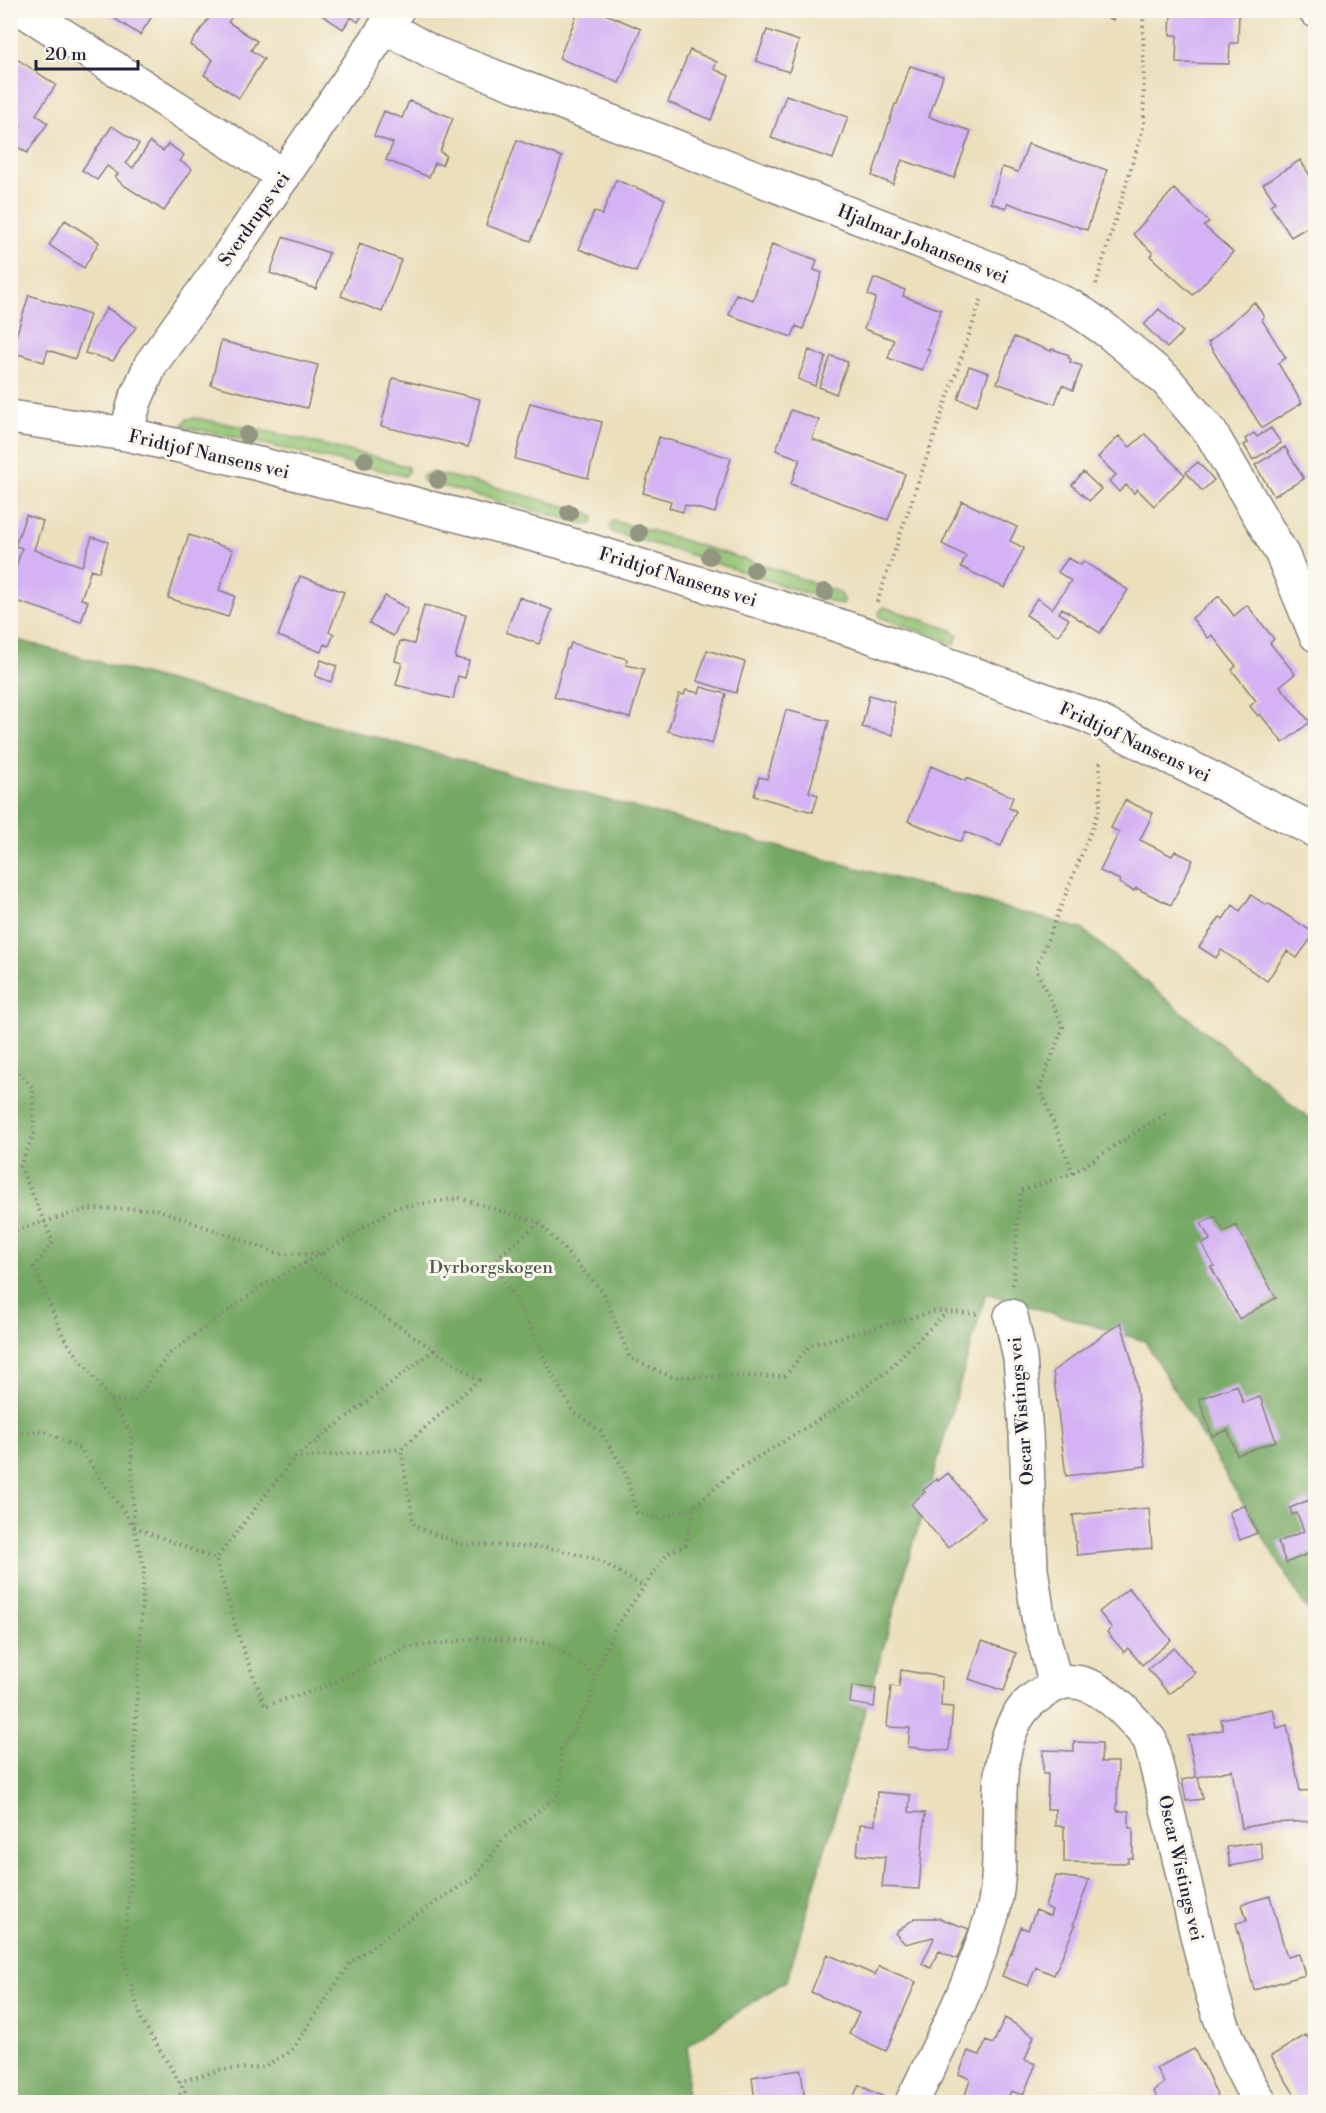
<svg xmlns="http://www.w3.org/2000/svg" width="1326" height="2113" font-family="'Libre Bodoni',serif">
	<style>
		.green { fill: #92c272; stroke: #5a7256; stroke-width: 1.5 }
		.forest { fill: #75a864; stroke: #4c6550; stroke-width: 1.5 }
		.building { fill: #d4b2f4 }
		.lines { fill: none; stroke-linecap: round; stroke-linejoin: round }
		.street-casing { stroke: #86807c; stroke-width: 36 }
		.path { stroke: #86807c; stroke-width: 4; stroke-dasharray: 1.5 4.5; stroke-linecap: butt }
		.street { stroke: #fff; stroke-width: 33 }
		.tree { fill: #929680 }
		.labels { text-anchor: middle; stroke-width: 6; stroke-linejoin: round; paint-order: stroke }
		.street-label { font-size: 18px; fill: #22223b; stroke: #fbf7ec }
		.park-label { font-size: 18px; fill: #495a4e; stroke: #fbf7ec }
	</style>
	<rect width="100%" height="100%" fill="#fbf7ec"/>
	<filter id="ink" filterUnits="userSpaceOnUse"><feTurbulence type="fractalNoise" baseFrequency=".0167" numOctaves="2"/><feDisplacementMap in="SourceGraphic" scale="12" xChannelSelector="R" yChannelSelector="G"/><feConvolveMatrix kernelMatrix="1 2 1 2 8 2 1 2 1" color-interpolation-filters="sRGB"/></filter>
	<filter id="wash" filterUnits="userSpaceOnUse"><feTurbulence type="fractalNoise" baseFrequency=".008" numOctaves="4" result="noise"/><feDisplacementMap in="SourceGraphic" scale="24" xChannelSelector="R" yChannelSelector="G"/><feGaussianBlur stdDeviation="1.35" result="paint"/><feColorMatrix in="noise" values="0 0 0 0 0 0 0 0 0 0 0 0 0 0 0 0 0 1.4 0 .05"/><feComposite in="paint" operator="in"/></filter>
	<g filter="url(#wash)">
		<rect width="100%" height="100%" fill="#ebdfbc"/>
		<path class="green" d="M196,418l74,14 113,27 25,8v5l-3,4 -223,-50 5,-7z
			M430,472l58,13 101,28 5,4 -2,7 -3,1 -167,-44 1,-6z
			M613,521l37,9 122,38 67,24 5,9 -2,4 -163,-54 -64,-18 -4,-2 -1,-6z
			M884,607l68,23 6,5 -3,9 -4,-1 -72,-26 1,-6z"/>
		<path class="forest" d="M10,638l1072,291 233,194v500l-170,-282 -159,-48 -199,687 -99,65 -2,57h-675z"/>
		<g id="blocks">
			<path class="building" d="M101,10h55l-16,25z
				M219,10h10l5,4 -6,8 29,19 -6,9 13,9 -25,39 -35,-23 9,-15 -23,-15 23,-33 3,2z
				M314,10h52l-8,12 -7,-5 -8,12z
				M579,10h17l45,19 -22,54 -60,-25z
				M1090,10h26l-3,10z
				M1173,10h58v4h8l-1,29h-8l-1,21 -53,-1 1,-28h-7l1,-22h2z
				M767,30l32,11 -10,31 -33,-11z
				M690,50l27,12 -3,7 15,7 -18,44 -43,-18z
				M17,59l39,26 -20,29 12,9 -21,30 -17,-11 11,-16 -11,-8v-51z
				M910,66l33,10 -14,41 42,14 -17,47 -52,-18 -9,24 -21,-8 23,-72h2z
				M786,95l62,22 -15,42 -62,-21z
				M409,101l44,17 -13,34 6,3 -4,10 -7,-2 -6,14 -43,-17 7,-17 -19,-7 10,-25 18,7z
				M112,126l27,18 -13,19 7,5 17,-26 13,9 5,-7 16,11 -4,6 12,8 -28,42 -42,-27 -7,-7 3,-3 -11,-8 -10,14 -15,-10z
				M517,140l45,17 -31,84 -45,-16z
				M1028,144l79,26 -20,60 -79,-27 -2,5 -15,-5 11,-36 16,5z
				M1300,160l16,25v37l-25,15 -21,-32 5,-3 -12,-18z
				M616,180l49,19 -29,73 -57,-23 15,-38 8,4z
				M1174,189l35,33 -5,4 29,26 -40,43 -43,-39 3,-3 -20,-19z
				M65,220l34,22 -15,26 -35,-23z
				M283,237l46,16 -13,36 -46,-16z
				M360,244l41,16 -19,52 -41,-16z
				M772,244l45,16 -3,10 8,3 -19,56 -7,-3 -4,11 -63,-22 7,-21 17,6z
				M874,278l31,12 -2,6 38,14 -14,39 3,1 -8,20 -34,-12 6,-18 -30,-11 12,-31 -8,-3z
				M29,295l61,20 -15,44 -27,-9 -4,12 -33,-10z
				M1254,302l10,14 -2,4 24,38 -8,5 24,40 -40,25 -54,-85z
				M107,308l29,19 -23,34 -28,-8 8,-23z
				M1159,309l24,23 -16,16 -23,-23z
				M1014,337l37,14 1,-2 17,6 -1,3 3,1 -1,3 12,4 -9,24 -11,-5 -7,19 -58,-21z
				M221,341l97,24 -11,43 -96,-23z
				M809,350l17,7 -11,29 -17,-7z
				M831,356l17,6 -12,32 -17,-7z
				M969,366l20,7 -12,32 -19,-6z
				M393,378l87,21 -12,48 -87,-21z
				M530,403l72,19 -14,56 -73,-19z
				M791,410l28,10 -7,19 93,35 -17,46 -97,-36 9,-25 -24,-9z
				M1271,428l10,15 -28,17 -9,-15 4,-2 -3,-4 9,-6 3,4z
				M1145,434l40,41 -31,31 -17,-17 -3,4 -8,-8 -7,7 -10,-11 7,-6 -18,-18 21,-21 11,11z
				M659,437l72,21 -16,55 -30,-8 -2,7 -14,-4 2,-7 -28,-8z
				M1285,447l19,32 -30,17 -19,-31z
				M1198,462l16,18 -12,11 -16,-19z
				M1083,472l18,17 -12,12 -17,-16z
				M962,501l55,26 -7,14 14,7 -19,40 -44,-21 5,-11 -24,-12z
				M26,515l17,6 -9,29 48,16 10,-29 16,5 -9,30 -8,-3 -10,30 7,2 -7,21 -71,-23v-24l3,1 9,-28 -7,-2z
				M189,535l44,15 -14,40 16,6 -7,21 -60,-19z
				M1068,558l13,7 2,-4 45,29 -28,43 -38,-25 -3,5 10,6 -11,17 -32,-21 11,-17 15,11 19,-28 -13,-9z
				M300,576l44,16 -15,40 5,2 -5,12 -5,-2 -3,8 -43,-16z
				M385,596l23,13 -15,27 -24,-13z
				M1219,596l15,20 13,-11 27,34 -4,4 25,31 -15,12 30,36 -27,21 -23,-29 -2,2 -8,-10 6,-5 -24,-31 4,-4 -24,-31 -4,3 -16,-20z
				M519,597l33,13 -13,34 -33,-12z
				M424,605l42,10 -11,43 14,3 -4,17 -7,-2 -5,23 -57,-14 6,-22 -7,-2 5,-20 14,3z
				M571,643l56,16 -1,6 18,4 -14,49 -76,-21 13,-48h2z
				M707,650l38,12 -9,31 -39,-12z
				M321,660l16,6 -6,16 -16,-6z
				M701,687l25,7 -14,50 -44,-13 11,-37 5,1 2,-5 13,3z
				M869,695l25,7 -1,33 -31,-8z
				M786,710l43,11 -20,71 9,3 -5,17 -59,-16 5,-19 8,2z
				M931,766l34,15 1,-3 47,19 -4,11 7,3 -15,35 -36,-14 -4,10 -53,-21z
				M1125,800l28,13 -13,27 32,16 3,-5 18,9 -22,45 -35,-17 -2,3 -15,-8 1,-3 -20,-9 19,-39 -8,-4z
				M1251,895l15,10 2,-2 46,30 2,-2v9l-4,-3 -15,21 -10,-7 -20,30 -46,-31 -5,8 -17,-11 21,-30 3,2 10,-14 7,6z
				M1215,1216l9,16 12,-7 40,73 -37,21 -28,-52 3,-1 -12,-22 8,-4 -9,-17z
				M1121,1322l13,46 12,98 -80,10 -13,-105z
				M1237,1385l6,18 17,-6 16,44 -39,14 -9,-25 -16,6 -13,-37z
				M948,1473l37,45 -37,30 -37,-44 14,-12 -2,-2 14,-11 1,2z
				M1309,1500l2,5 5,-2v57l-4,-8 -26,11 -8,-21 26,-11 -7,-18 -5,2 -2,-7z
				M1245,1505l12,28 -17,7 -11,-28z
				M1149,1508l3,40 -75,7 -4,-40z
				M1129,1588l42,52 -29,25 -14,-17 -4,4 -17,-20 5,-4 -13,-16z
				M982,1641l34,12 -12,38 -35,-12z
				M1174,1648l21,25 -26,21 -21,-25z
				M901,1670l41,7 -1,29 12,1 -4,44 -41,-4 2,-19 -23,-1 4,-41 8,1z
				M852,1686l24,3 -2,18 -24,-4z
				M1273,1709l4,19 10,-3 13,66 16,-1v31l-48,2 -26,5 -10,-58 -34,7 5,22 -17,2 -4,-21 14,-3 -8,-41 35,-6 -2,-11z
				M1074,1742l28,1 -1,19h17l-1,49h12v17h4v30h-5v5l-64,-1v-36h-9v-17h-8l1,-35h-5v-24l31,1z
				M877,1792l33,3 -1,17 16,1 -6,76 -37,-2 3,-30 -28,-2 3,-31 15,1z
				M1260,1842l3,18 -33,6 -3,-19z
				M1056,1876l33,4 -16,45 2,1 -21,49 -18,-8 -8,19 -26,-10 19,-49 7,3 8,-20 14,6 2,-6 -7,-4z
				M1270,1896l17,61 12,-3 6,21 -51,15 -18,-67 11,-2 -5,-17z
				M915,1918h24l30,11 -12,30 -18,-8 -8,17 -9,-4 12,-26 -1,-1 -28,7 -10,-11z
				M827,1954l48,21 4,-9 37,16 -30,69 -37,-17 10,-21 -48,-21z
				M1005,2018l29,18 -9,24 11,4 -13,31 -12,-4 -4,11h-44l7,-23 -11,-5 9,-23 12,4 6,-14 7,3z
				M1306,2035l10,13v54h-17l-28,-46z
				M1194,2049l8,16 1,-1 17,38h-61l-5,-11 10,-8 -8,-15z
				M801,2070l4,32h-50l-3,-25z
				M859,2085l33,16 -1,1h-40z"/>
		</g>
	</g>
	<g filter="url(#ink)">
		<use href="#blocks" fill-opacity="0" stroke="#86807c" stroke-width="1.5"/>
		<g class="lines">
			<g class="street-casing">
				<path id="street" d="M23,10l261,166
					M1315,10l1,1
					M386,27l45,25 561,217 80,38 14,9 24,17 56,47 45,53 71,121 34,81
					M10,417l116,17 133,30 299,77 263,79 44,14 223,82 228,115
					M126,434l9,-33 16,-37 75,-104 171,-250
					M1011,1316l9,42 6,76 5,135 7,47 18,69
					M912,2102c30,-61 61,-122 80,-187 19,-62 -12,-169 39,-214 6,-5 13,-9 19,-13 37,-24 80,27 100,52 13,52 26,104 38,156 16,72 32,143 72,206"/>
			</g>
			<path class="path" d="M1096,284l48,-159 -1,-115
				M877,602l104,-302
				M10,1064l23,24 1,46 -14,32 33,76 -19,25 30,71 46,61 21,34 3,94 82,32
				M1073,1173l93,-60
				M539,1223l-47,39 33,54 29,63 20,33 26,19 24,38 13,44 22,6 35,-12
				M10,1232l77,-23h69l124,45 43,-1 72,-45 64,-10 81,25 63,69 27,66 42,19 113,-1 25,-31 127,-34 41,3
				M304,1263l175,117 -78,69 13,77 46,18 84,3 53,12 47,28
				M1013,1285l7,-94 53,-18 -33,-85 23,-61 -27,-58 64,-161v-48
				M434,1350l-140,108 -78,101 23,79 26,68 59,-19 82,-39 73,-10 72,6 44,31
				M111,1399l22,4 36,-49 92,-67 60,-33
				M10,1434l34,-3 37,19 53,77 10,41 -10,181 1,81 -12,129 19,62 43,70 4,11
				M294,1458l107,-9
				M179,2082l41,-12 44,-3 27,-16 60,-89 53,-39 72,-47 29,-39 56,-44v-44l30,-48 4,-26 20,-47 53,-75 18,-8 8,-39 41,-35 93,-57 60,-43 22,-24 37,-35
				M170,2102l15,-11"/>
			<use href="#street" class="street"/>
		</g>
		<g class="tree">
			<circle cx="247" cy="435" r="9"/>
			<circle cx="365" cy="460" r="9"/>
			<circle cx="438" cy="480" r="9"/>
			<circle cx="569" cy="513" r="9"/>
			<circle cx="639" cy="533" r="9"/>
			<circle cx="710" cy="556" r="9"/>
			<circle cx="754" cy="570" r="9"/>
			<circle cx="825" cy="592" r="9"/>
		</g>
	</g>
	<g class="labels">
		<g class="street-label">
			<text transform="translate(254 219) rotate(-55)" y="6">Sverdrups vei</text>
			<text transform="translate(923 244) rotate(22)" y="6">Hjalmar Johansens vei</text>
			<text transform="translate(209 454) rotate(13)" y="6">Fridtjof Nansens vei</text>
			<text transform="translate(678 577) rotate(17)" y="6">Fridtjof Nansens vei</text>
			<text transform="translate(1135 742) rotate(25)" y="6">Fridtjof Nansens vei</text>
			<text transform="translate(1021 1411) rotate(-95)" y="6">Oscar Wistings vei</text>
			<text transform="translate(1181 1868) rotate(77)" y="6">Oscar Wistings vei</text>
		</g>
		<g class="park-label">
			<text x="491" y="1273">Dyrborgskogen</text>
		</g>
	</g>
	<rect width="1326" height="2113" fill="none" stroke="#fbf7ec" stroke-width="36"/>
	<path d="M36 60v9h102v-9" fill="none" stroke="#22223b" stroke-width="3"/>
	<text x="45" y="60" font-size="18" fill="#22223b" stroke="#fbf7ec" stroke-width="4.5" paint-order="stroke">20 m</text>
</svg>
